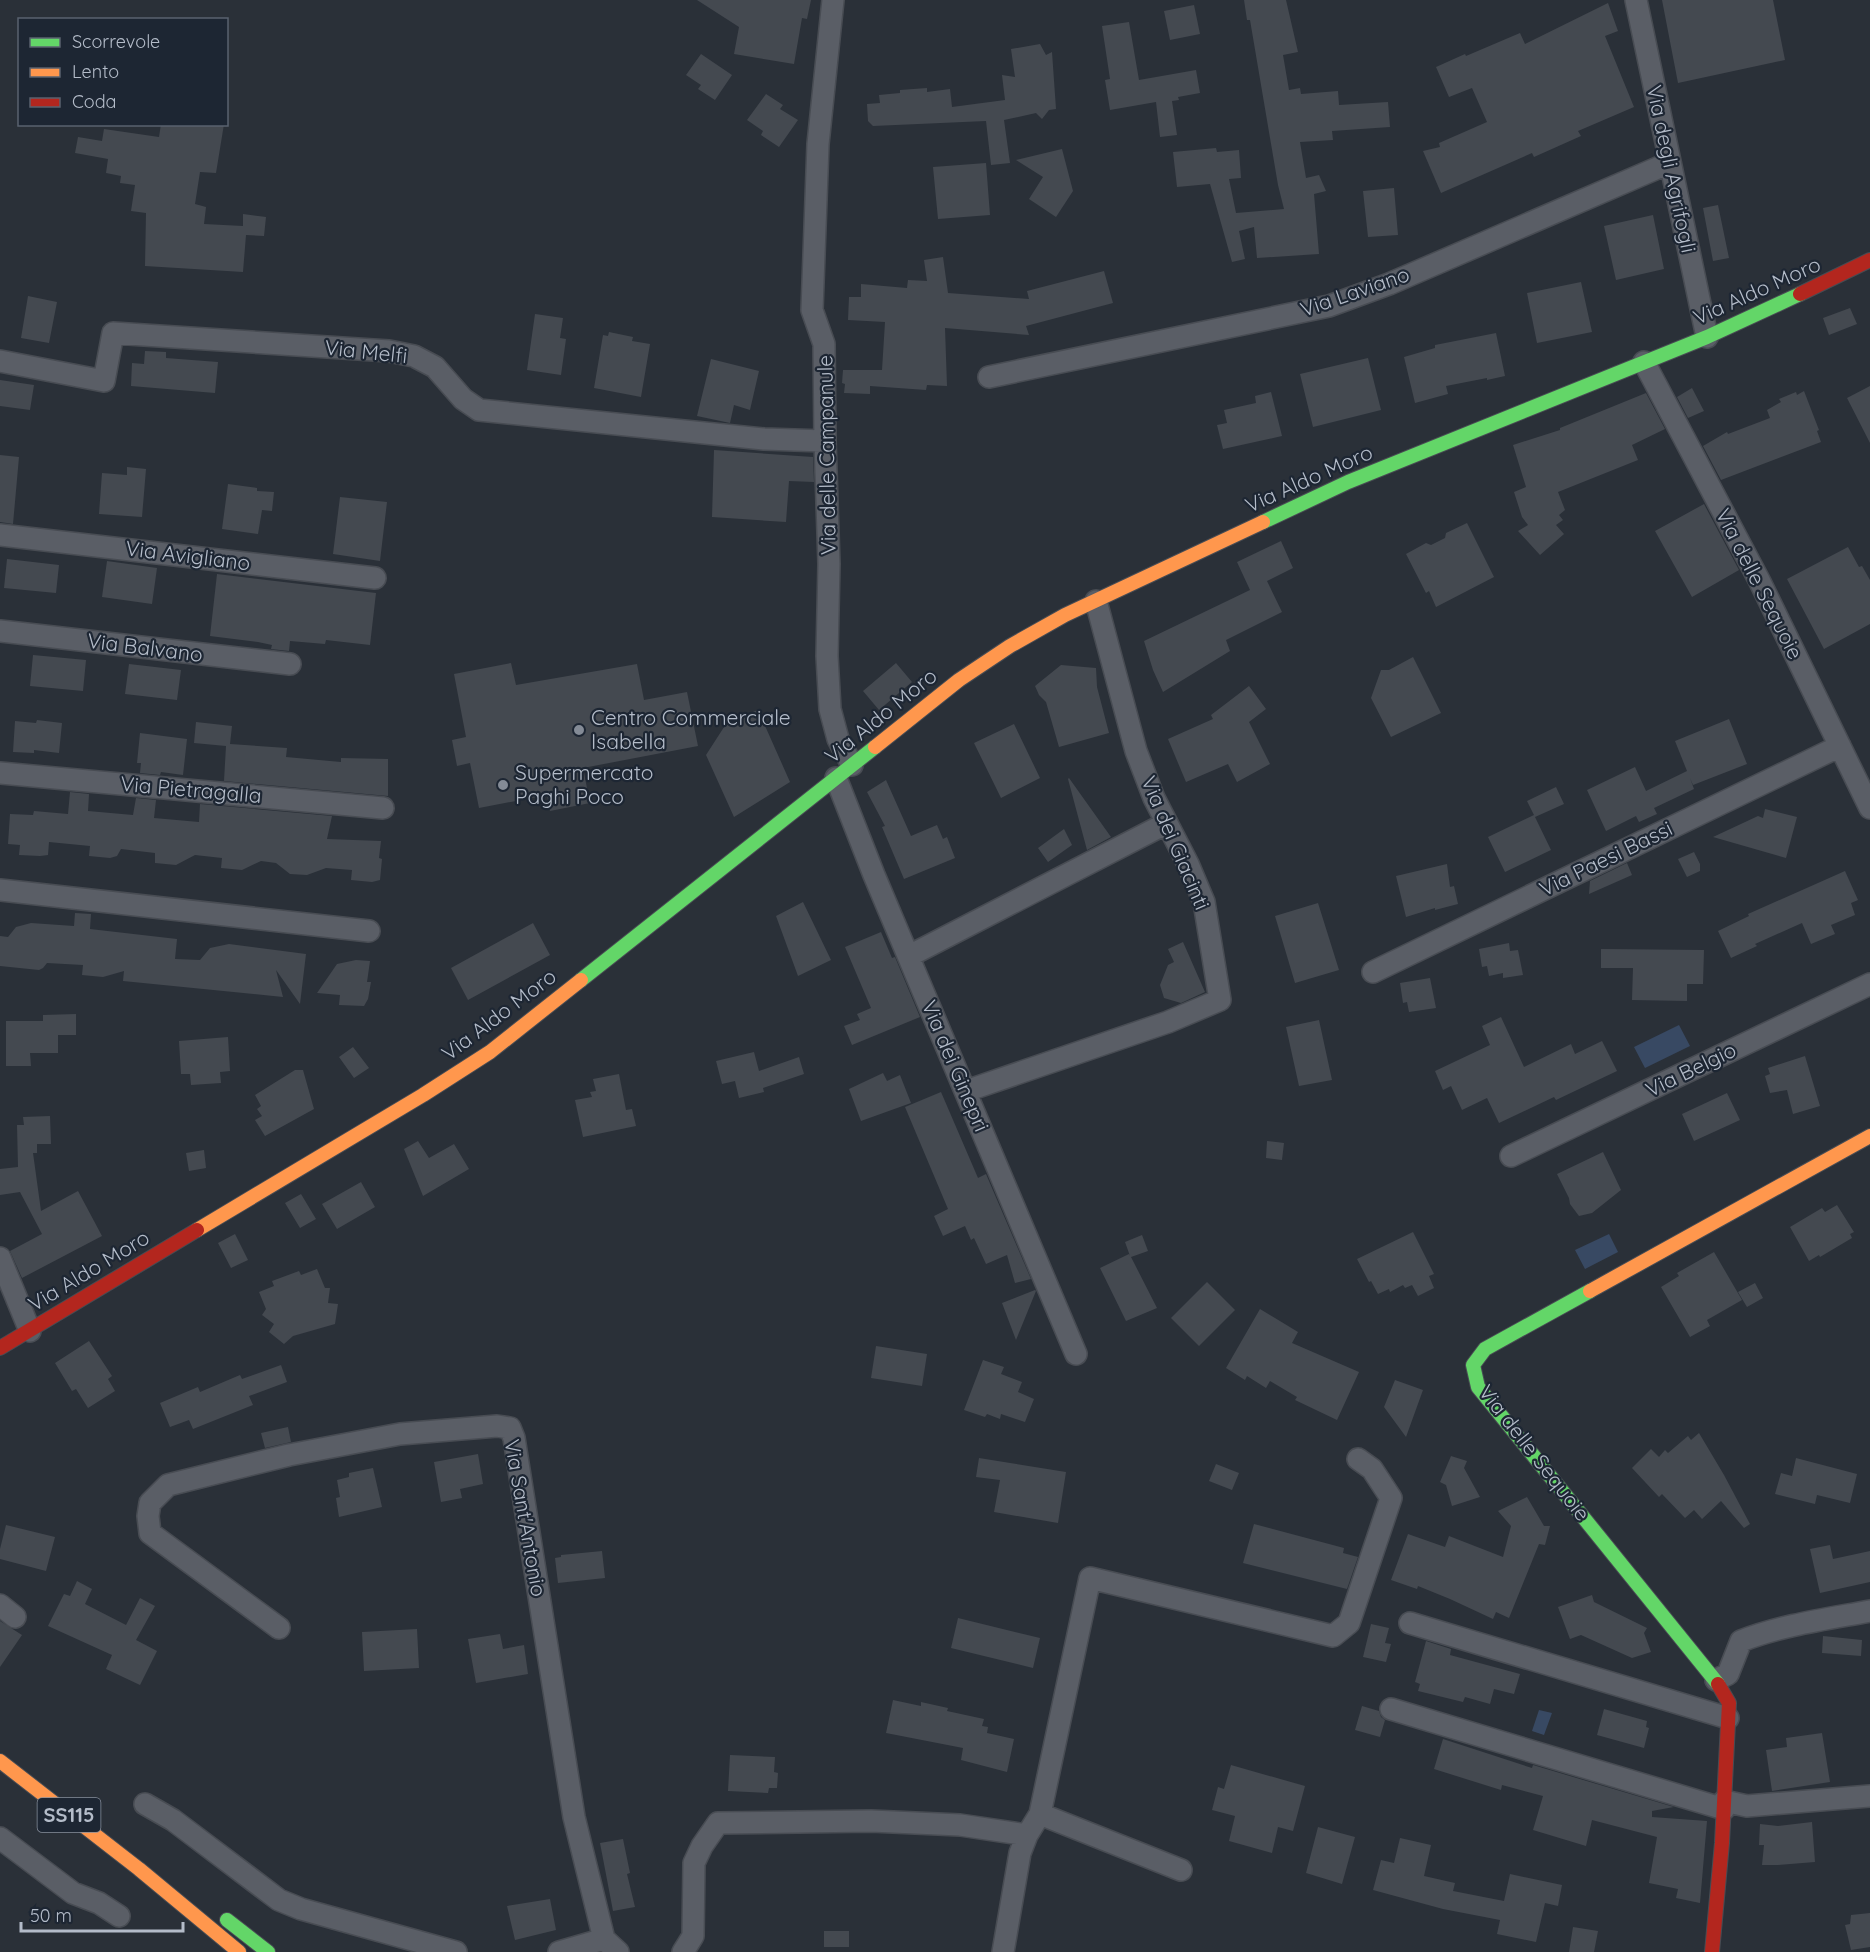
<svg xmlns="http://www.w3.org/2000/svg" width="1870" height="1952" font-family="Quicksand,sans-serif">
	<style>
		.water { fill: #384963 }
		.building { fill: #444950 }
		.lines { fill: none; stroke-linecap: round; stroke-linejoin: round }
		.street-casing { stroke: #484c53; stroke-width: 24 }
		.fast-casing { stroke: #484c53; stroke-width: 16 }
		.slow-casing { stroke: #484c53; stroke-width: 16 }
		.jam-casing { stroke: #484c53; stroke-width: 16 }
		.street { stroke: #5a5e66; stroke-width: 21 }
		.fast { stroke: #63d668; stroke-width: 14 }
		.slow { stroke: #ff974d; stroke-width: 14 }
		.jam { stroke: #b3261e; stroke-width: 14 }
		.poi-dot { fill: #848b96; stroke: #1d2633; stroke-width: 2 }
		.labels { text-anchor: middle; stroke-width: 4.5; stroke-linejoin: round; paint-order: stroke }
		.shield { fill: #1d2633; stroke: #878f9c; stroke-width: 1.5 }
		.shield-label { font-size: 20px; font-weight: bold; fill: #b4bcc9 }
		.street-label { font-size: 21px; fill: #b4bcc9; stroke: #1d2633 }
		.poi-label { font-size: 21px; fill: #b4bcc9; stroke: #1d2633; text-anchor: start }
	</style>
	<rect width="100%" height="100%" fill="#2a3038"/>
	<path class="water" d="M1679,1025l11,21 -45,22 -11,-21z
		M1609,1234l9,18 -33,17 -10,-19z
		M1539,1710l13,3 -8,22 -12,-4z"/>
	<path class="building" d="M697,0h114l-4,19 -5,-1 -8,46 -60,-10 5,-27z
		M1244,0h42l12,52 -15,3 6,35 11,-2 1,6 37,-3 1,14 49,-3 2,25 -58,4 1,9 -33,2 6,36 13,-3 7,16 -12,3 5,60 -62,4 -3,-31 -15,4 6,28 -13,3 -22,-78 -33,3 -4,-35 43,-4 1,4 22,-2 2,28 -12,1 7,34 48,-4 -6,-24 -28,-165h-3z
		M1662,0h111l12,60 -107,23z
		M1608,3l10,28 -13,5 29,71 -56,24 3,5 -47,21 -2,-4 -91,40 -18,-42 17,-4 -1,-4 48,-21 -15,-34 -23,9 -13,-30 29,-13 1,2 54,-23 5,11z
		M1194,5l6,29 -30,6 -6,-29z
		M1129,22l10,58 57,-10 4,23 -22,4 1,3 -7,1 5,34 -17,2 -4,-35 -46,8 -5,-30 5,-1 -8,-53z
		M1040,44l6,11 6,-3 4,57 -7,1 -7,9 -6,-6 -32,7 6,43 -19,2 -5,-44 -113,5 -5,-5 -1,-17 13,-1 -1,-8 21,-2v-3l27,-2v4l23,-3 2,18 53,-7 -3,-25 13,2 -4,-28z
		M701,54l31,21 -17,25 -17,-11 3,-4 -15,-10z
		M766,94l17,11 -3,4 18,11 -19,27 -18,-12 2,-4 -16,-11z
		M161,124h63l-8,49 -16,-1 -5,32 11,3 -2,17 39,2v-12l23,3 -2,19 -18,-1 -3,37 -98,-6 1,-53 -15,-2 4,-26 -15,-2 1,-7 -15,-3 2,-14 -33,-6 3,-16 24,4 2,-12 55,8z
		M1062,149l11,42 -17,26 -27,-18 14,-22 -27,-17z
		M986,163l4,52 -52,4 -5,-52z
		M1394,188l4,47 -30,2 -5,-46z
		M1718,205l11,53 -16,3 -10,-53z
		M1653,215l11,54 -48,11 -12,-54z
		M943,257l5,36 81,6 -2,-8 77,-20 9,32 -87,23 3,9 -84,-7 2,58 -20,-1 -1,5 -56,-4v8l-26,-1 1,-9 -3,-1 1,-13h39l3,-48 -37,-2 1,-23h12v-13l46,4 1,-8 19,1 -3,-21z
		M1581,282l11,50 -55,11 -10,-50z
		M28,296l29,6 -8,41 -28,-5z
		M1850,308l7,16 -28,11 -6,-17z
		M535,314l28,4 -3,20 6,1 -5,36 -34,-5z
		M609,332l24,5 -1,4 18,3 -9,53 -47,-9 9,-53 5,1z
		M1496,333l9,43 -18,4v-2l-41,8 2,8 -33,9 -11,-46 31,-9v-3z
		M145,351l21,1v6l52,4 -3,31 -84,-7 1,-23 12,1z
		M1368,358l13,52 -68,17 -13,-53z
		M711,359l48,12 -9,39 -16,-5 -4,18 -33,-7z
		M0,380l34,5 -4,25 -30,-4z
		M1870,386v57l-23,-45z
		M1692,388l12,23 -16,7 -11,-21z
		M1804,391l15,39 -2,1 4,11 -100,38 -18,-34 24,-14 1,2 42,-16 -3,-8 14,-8 -2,-3 17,-7 1,3z
		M1271,392l11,44 -59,13 -6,-24 10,-2 -3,-13 32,-7 -1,-7z
		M1646,393l19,36 -33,16 6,15 -80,32 7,18 -6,5 4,5 -7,5 8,9 -24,21 -22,-24 10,-6 -6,-8 -8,-25 12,-5 -13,-42 47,-15v-2z
		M714,450l99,7 1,25 -25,-1 -3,41 -74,-5z
		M0,455l19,2 -6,67 -13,-2z
		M127,467l19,2 -4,48 -43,-3 3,-41 25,2z
		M228,484l29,4v3l17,1 -2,19 -10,-1 -4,24 -36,-5z
		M340,497l47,5 -7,59 -47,-7z
		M1704,504l35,66 -47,27 -37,-66z
		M1467,523l27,54 -58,30 -7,-16 -3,2 -20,-39 20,-11 5,2 14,-7 1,-5z
		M1281,541l12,27 -26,13 15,31 -56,28 4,11 -67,41 -10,-22 -9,-29 106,-51 -13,-28z
		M1848,547l11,20 3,-1 8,14v44l-46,25 -37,-70z
		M7,559l52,6 -3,28 -52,-5z
		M107,561l50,7 -5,36 -50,-7z
		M217,574l159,19 -6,52 -44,-5 -1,4 -35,-3 -1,10 -18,-2 1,-4 -14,-3 -48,-6z
		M33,655l53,5 -3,31 -53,-5z
		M1413,657l28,56 -50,24 -20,-39 10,-28h8z
		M511,663l5,22 121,-21 7,36 43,-8 11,54 -115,22 7,35 -40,8 -3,-16 -68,13 -9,-45 -13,3 -5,-26 14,-3 -12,-63z
		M896,663l16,19 -33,28 -16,-19z
		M129,664l52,6 -4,30 -52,-6z
		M1061,665l35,3 1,19 12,46 -50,14 -13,-45 -7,-7 -4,-9z
		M1249,686l17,23 -17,13 21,42 -33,18 -9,-18 -42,18 -18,-43 45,-20 -2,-4z
		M758,710l32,72 -56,35 -28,-62 20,-31 3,-3z
		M1729,719l18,45 -54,21 -3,-7 4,11 -40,19 3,6 -18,8 -3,-6 -30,15 -19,-41 48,-23 11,24 41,-20 -12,-30z
		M37,720l25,3 -3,30 -25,-3v3l-21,-1 2,-31 21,2z
		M196,722l36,4 -2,18 57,4 -1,9 55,5v-4l47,1v37l-164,-15 2,-35 -32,-3z
		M1014,724l26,54 -39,20 -27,-55z
		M140,733l47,6 -4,36 -22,-3 -1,3 -20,-2 1,-10h-4z
		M1069,778l42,59 -24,13 -19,-71z
		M886,780l25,56 26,-11 6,14 4,-2 8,21 -51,21 -22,-52 3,-1 -18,-34z
		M1556,787l8,17 -29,13 16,33 -46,22 -17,-35 46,-22 -7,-14z
		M70,792l19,2 -1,17 45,4 3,-17 20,2 -2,18 45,4 1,-18 132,12 -5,23 54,2 -2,17 3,1 -2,21 -8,2 -21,-2 1,-10 -26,-2 -19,7 -17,-1 -14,-11 -15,-2 -19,9 -21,-2 1,-10 -27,-3 -19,10 -21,-2v-10l-34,-4 -4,7 -7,2 -21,-2 1,-10 -41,-4 -1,13 -8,1 -21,-1 1,-10 -12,-1 2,-30 23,1 1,-4 34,3z
		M1765,809l32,8 -11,41 -73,-21 45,-21 5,2z
		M1064,829l8,16 -24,17 -10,-14z
		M1694,852l6,12v7l-13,6 -9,-18z
		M1627,863l5,12 -43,19 1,-13z
		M1447,864l3,23 4,-1 4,18 -23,6v-2l-29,9 -10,-41z
		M1845,871l13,29 -7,3 4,12 -24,10 4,9 -24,10 -9,-21 -47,21 2,2 -26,12 -13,-27 31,-15 -1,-2z
		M803,902l28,58 -33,16 -22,-60z
		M1318,903l21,67 -44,13 -20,-67z
		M75,913l16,1 -1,15 87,10 -2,20 25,1 10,-12 19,-4 77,10 -6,50 -24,-34 7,27 -160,-16 1,-10 -21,6 -21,-2 1,-10 -36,-2 -4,5 -4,2 -39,-4v-30l8,1 8,-10 15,-4 43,3z
		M533,923l17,32 -82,45 -17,-32z
		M881,932l11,26 3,-1 25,60 -68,28 -8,-19 16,-6 -3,-6 14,-6 -26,-61z
		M1183,942l22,50 -24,11 -17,-5 -4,-13 8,-20 6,-3 -6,-13z
		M1509,943l1,8 8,-1 5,25 -20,3v-5l-14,3 -2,-10 -5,1 -3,-18z
		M1601,949l103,1 -1,34h-16v17l-55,-1 1,-32h-32z
		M356,960l14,1 -3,21h4l-3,17 -4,7 -25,-1 1,-10 -23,-2 20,-29z
		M1430,978l6,30 -27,4 -2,-10 -4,1 -3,-20z
		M76,1014v21h-18v18h-28l1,13h-25v-45h37v-6z
		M1501,1017l23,50 47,-23 4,10 27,-13 15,30 -61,29 -2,-3 -55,26 -12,-25 -25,12 -11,-24 -8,4 -8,-19 55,-26 -8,-19z
		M1319,1020l13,60 -33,6 -13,-59z
		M228,1037l2,34 -10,1 1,11 -30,2 -1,-11h-9l-2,-33z
		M353,1047l16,21 -15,10 -15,-21z
		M754,1052l5,19 40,-14 5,17 -41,14 1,4 -25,6 -4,-17 -13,3 -6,-23z
		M1805,1056l15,50 -27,8 -6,-24 -17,3 -5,-17 5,-2 -2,-6z
		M295,1070h8l11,39 -49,27 -10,-16 7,-4 -5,-7 4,-3 -6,-11z
		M883,1073l4,8 13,-6 11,28 -50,18 -12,-32z
		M619,1074l7,36 6,-1 4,17 -53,11 -8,-37 17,-3 -2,-5 6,-1 -3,-12z
		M941,1092l37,86 8,-4 45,105 -16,4 -8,-28 -21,9 -12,-26 -3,2 -6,-14 -22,10 -9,-20 14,-7 -43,-102z
		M1727,1093l13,27 -46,21 -12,-27z
		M50,1116l1,28h-14v9h-4l8,58 37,-20 24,45 -80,42 -12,-27 32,-17 -22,-42 -20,3v-26l18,-2 -1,-42h7l-1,-8z
		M418,1141l11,17 25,-14 15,25 -46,27 -19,-47z
		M1267,1141l17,2 -2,17 -16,-2z
		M204,1150l2,18 -17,3 -3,-18z
		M1603,1152l18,38 -29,23 -13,3 -9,-12 -1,-6 -12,-24z
		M361,1182l14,25 -38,22 -15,-25z
		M301,1194l15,25 -16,9 -15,-25z
		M1837,1205l17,27 -4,2 2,4 -32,19 -1,-2 -10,6 -19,-34 32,-19 3,4z
		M1413,1232l21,42 -5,2 5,12 -16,8 -6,-11 -7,3 -2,-3 -13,7 -1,-3 -11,5 -7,-13 -2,1 -12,-23z
		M235,1234l13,26 -17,8 -13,-25z
		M1142,1235l6,16 -17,6 26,51 -31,13 -26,-53 29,-14 1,2 -5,-14z
		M1714,1252l28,48 -35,20 3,6 -20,11 -29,-50 18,-11 -2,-3z
		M317,1269l8,19h5l-2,15 10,1 -3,20 -42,12 -9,8 -15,-12 5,-8 -12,-9 4,-6 -7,-17 15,-6 -2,-5 27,-10 2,4z
		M1207,1282l28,28 -36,36 -28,-28z
		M1755,1283l8,15 -16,9 -9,-15z
		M1035,1290l1,1 -20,49 -14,-37z
		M1260,1309l38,23 -6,11 67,29 -22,48 -42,-20 2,-3 -27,-16 -4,7 -19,-12 -2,4 -19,-12z
		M89,1341l23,35 -4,3 7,12 -27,17 -12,-19 -4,2 -17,-28z
		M876,1346l51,8 -5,32 -51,-8z
		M983,1360l21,7 -3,7 21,8 -4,10 16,7 -9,23 -24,-8 -1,5 -13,-5 -2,3 -21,-7z
		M281,1365l6,17 -38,14 4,9 -60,24 -4,-9 -19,7 -10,-24 38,-16 2,5 40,-17 2,4z
		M1395,1380l28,10 -17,47 -22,-30z
		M288,1427l3,15 -26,6 -4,-15z
		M1699,1433l25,42 26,49 -6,4 -23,-27 -19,18 -8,-9 -9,8 -23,-24 -3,3 -27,-29 19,-19 8,8 6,-7 3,3 20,-17 3,4z
		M478,1454l5,30 -23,5 2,9 -21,4 -7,-40z
		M1451,1456l16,5 -3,7 16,29 -28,9 -6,-21 -6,-3z
		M979,1458l87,14 -8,51 -64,-11 6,-32 -24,-3z
		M1796,1458l61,16 -7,29 -33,-8 -2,9 -40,-10 6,-21 11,3z
		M1216,1464l23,9 -7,17 -23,-9z
		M373,1468l9,39 -43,10 -3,-19 4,-1 -3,-17 12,-3v-4z
		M1527,1497l17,29h6l-5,19 -6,-1 -30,74 -13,-6 -3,7 -43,-20 -32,-13 -1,3 -26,-9 17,-46 37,13 4,-11 54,21 8,-31 -13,-15z
		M1254,1524l90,24 -1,5 15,4 -11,32 -104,-26z
		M6,1525l49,12 -9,34 -46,-12v-10z
		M1830,1545l3,14 37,-8v31l-50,11 -10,-44z
		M602,1551l3,27 -47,5 -3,-25 6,-1v-2z
		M77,1581l15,8 -7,15 41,21 14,-27 15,8 -19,34 21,11 -17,34 -34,-16 6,-14 -64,-29 16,-32 6,2z
		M1592,1595l2,7 53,26 -3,5 7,19 -19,6 -51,-23 -11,4 -12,-32z
		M958,1618l82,20 -7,30 -82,-20z
		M0,1621l22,14 -22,32z
		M1371,1624l18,4 -4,15 6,1 -5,18 -23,-5z
		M417,1629l2,39 -55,3 -2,-39z
		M500,1634l3,15 21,-4 4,29 -52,9 -8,-44z
		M1823,1636l39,4 -1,16 -39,-3z
		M1426,1641l25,8 -1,6 70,19 -6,20 -20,-5 -4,15 -25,-7 -2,5 -45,-11 2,-7 -5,-2z
		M893,1700l28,6v-4l27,6 -1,3 37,8 -2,7 6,1 -1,6 27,6 -7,33 -46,-12 2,-12 -77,-15z
		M1362,1706l17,5 2,6 4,3 -5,17 -25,-7z
		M1604,1709l43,12 -1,6 3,1 -5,20 -47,-13z
		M1822,1733l8,49 -58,9 -6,-41 21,-3 -1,-9z
		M1443,1739l89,29 1,-3 141,42 -22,4v6l55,4 -7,82 -24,-5 2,-9 -29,-6 8,-46 -65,-17 -6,26 -53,-16 10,-34 -41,-11 -1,5 -67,-21z
		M730,1755l45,2 -1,15 4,1 -1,15h-8l-1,5 -40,-2z
		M1231,1765l74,21 -12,45 -15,-4 -6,26 -43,-12 6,-25 -23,-6 6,-23 6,2z
		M1812,1822l3,40 -37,3h-16l2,-20h-5l1,-21 18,2z
		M1318,1827l37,10 -13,47 -36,-11z
		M1400,1838l31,7 -7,31 31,7 -2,8 51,10 6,-27 52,11 -4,21 -13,-3 -9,39 -39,-8 3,-14 -57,-11 -70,-19 8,-30 13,3z
		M623,1839l7,34 -3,1 8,33 -22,4 -13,-68z
		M550,1899l6,31 -41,10 -8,-34z
		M1870,1913v34l-19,3 -6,-25 5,-1 1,-9z
		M1573,1927l25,4 -4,21h-25z
		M824,1931h25v16h-25z"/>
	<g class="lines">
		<g class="street-casing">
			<path id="street" d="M833,0l-15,144 -6,166 12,34 1,97 4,123 -2,92 3,53 8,30 14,26
				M1636,0l71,337
				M0,361l104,20 9,-48 276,18 25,5 21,11 28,32 16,11 285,29 61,2
				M1644,362l116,220 110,226
				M989,377l340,-71 60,-22 280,-121
				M0,535l375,43
				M0,631l290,33
				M0,773l383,35
				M836,778l38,97 202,479
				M0,890l369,41
				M909,956l258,-133
				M1373,972l467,-226
				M966,1091l202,-69 52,-22 -16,-98 -16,-38 -34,-66 -18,-47 -40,-150
				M1511,1156l359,-172
				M0,1258l30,73
				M0,1605l15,12
				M1410,1623l318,95
				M279,1628l-129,-95 -2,-17 2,-13 18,-18 121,-30 111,-21 97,-8 13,2 4,10 60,379 30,122 -45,13
				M1716,1680l12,-6 13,-33c41,-16 86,-22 129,-30
				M1391,1709l333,100
				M1724,1801l23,5 123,-10
				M145,1804l28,16 106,80 22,9 155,43
				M1040,1814l141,56
				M0,1838l73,55 26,10 20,13
				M604,1939l14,13
				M683,1952l10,-16 1,-73 8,-17 16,-23 153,-2 89,4 67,10
				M1003,1952l17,-99 7,-18 13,-21 50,-236 243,58 16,-13 42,-125 -19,-29 -14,-10"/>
		</g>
		<g class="fast-casing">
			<path id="fast" d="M1263,522l85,-40 359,-145 93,-43
				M581,980l294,-233
				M1590,1291l-105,58 -12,16 5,22 240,297
				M227,1920l41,32"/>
		</g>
		<g class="slow-casing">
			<path id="slow" d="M875,747l84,-67 51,-34 55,-31 198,-93
				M197,1230l226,-135 67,-43 91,-72
				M1590,1291l280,-155
				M0,1761l139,108 100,83"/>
		</g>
		<g class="jam-casing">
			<path id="jam" d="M1800,294l70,-34
				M0,1348l197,-118
				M1712,1952l10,-109 7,-140 -11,-19"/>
		</g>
		<use href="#street" class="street"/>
		<use href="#fast" class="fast"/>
		<use href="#slow" class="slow"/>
		<use href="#jam" class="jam"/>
	</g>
	<g class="poi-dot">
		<circle cx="579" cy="730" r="6"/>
		<circle cx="503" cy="785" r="6"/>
	</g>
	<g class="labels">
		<rect class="shield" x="37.5" y="1798" width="63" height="34" rx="4.5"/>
		<g class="shield-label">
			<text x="69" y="1822">SS115</text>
		</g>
		<g class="street-label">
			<text transform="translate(1671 169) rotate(78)" y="7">Via degli Agrifogli</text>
			<text transform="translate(1757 291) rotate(-24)" y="7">Via Aldo Moro</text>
			<text transform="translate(1355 292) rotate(-19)" y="7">Via Laviano</text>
			<text transform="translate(366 352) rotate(6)" y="7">Via Melfi</text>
			<text transform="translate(827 455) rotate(-91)" y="7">Via delle Campanule</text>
			<text transform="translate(1309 479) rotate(-24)" y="7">Via Aldo Moro</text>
			<text transform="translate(188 556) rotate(7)" y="7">Via Avigliano</text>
			<text transform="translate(1759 584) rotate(63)" y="7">Via delle Sequoie</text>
			<text transform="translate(145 648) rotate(7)" y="7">Via Balvano</text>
			<text transform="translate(881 716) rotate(-39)" y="7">Via Aldo Moro</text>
			<text transform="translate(191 790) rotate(5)" y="7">Via Pietragalla</text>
			<text transform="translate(1175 843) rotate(67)" y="7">Via dei Giacinti</text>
			<text transform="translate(1606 859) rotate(-26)" y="7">Via Paesi Bassi</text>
			<text transform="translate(499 1015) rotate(-37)" y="7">Via Aldo Moro</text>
			<text transform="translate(955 1066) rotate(67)" y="7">Via dei Ginepri</text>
			<text transform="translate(1691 1070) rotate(-26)" y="7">Via Belgio</text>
			<text transform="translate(89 1271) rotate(-31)" y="7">Via Aldo Moro</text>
			<text transform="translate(1534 1453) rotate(52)" y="7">Via delle Sequoie</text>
			<text transform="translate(525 1518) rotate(80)" y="7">Via Sant'Antonio</text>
		</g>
		<g class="poi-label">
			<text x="591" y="725">Centro Commerciale<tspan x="591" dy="24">Isabella</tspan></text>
			<text x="515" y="780">Supermercato<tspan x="515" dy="24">Paghi Poco</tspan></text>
		</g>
	</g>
	<rect x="18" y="18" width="210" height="108" fill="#1d2633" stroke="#59626f" stroke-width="1.5"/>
	<rect x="30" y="38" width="30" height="9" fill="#63d668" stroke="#59626f" stroke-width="1.5"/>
	<text x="72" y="48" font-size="18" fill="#b4bcc9">Scorrevole</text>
	<rect x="30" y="68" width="30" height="9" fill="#ff974d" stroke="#59626f" stroke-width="1.5"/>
	<text x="72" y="78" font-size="18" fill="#b4bcc9">Lento</text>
	<rect x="30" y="98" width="30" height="9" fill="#b3261e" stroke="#59626f" stroke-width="1.5"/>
	<text x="72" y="108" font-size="18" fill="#b4bcc9">Coda</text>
	<path d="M21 1922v9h162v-9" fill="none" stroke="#b4bcc9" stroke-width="3"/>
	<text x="30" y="1922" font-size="18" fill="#b4bcc9" stroke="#1d2633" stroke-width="4.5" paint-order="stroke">50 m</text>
</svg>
